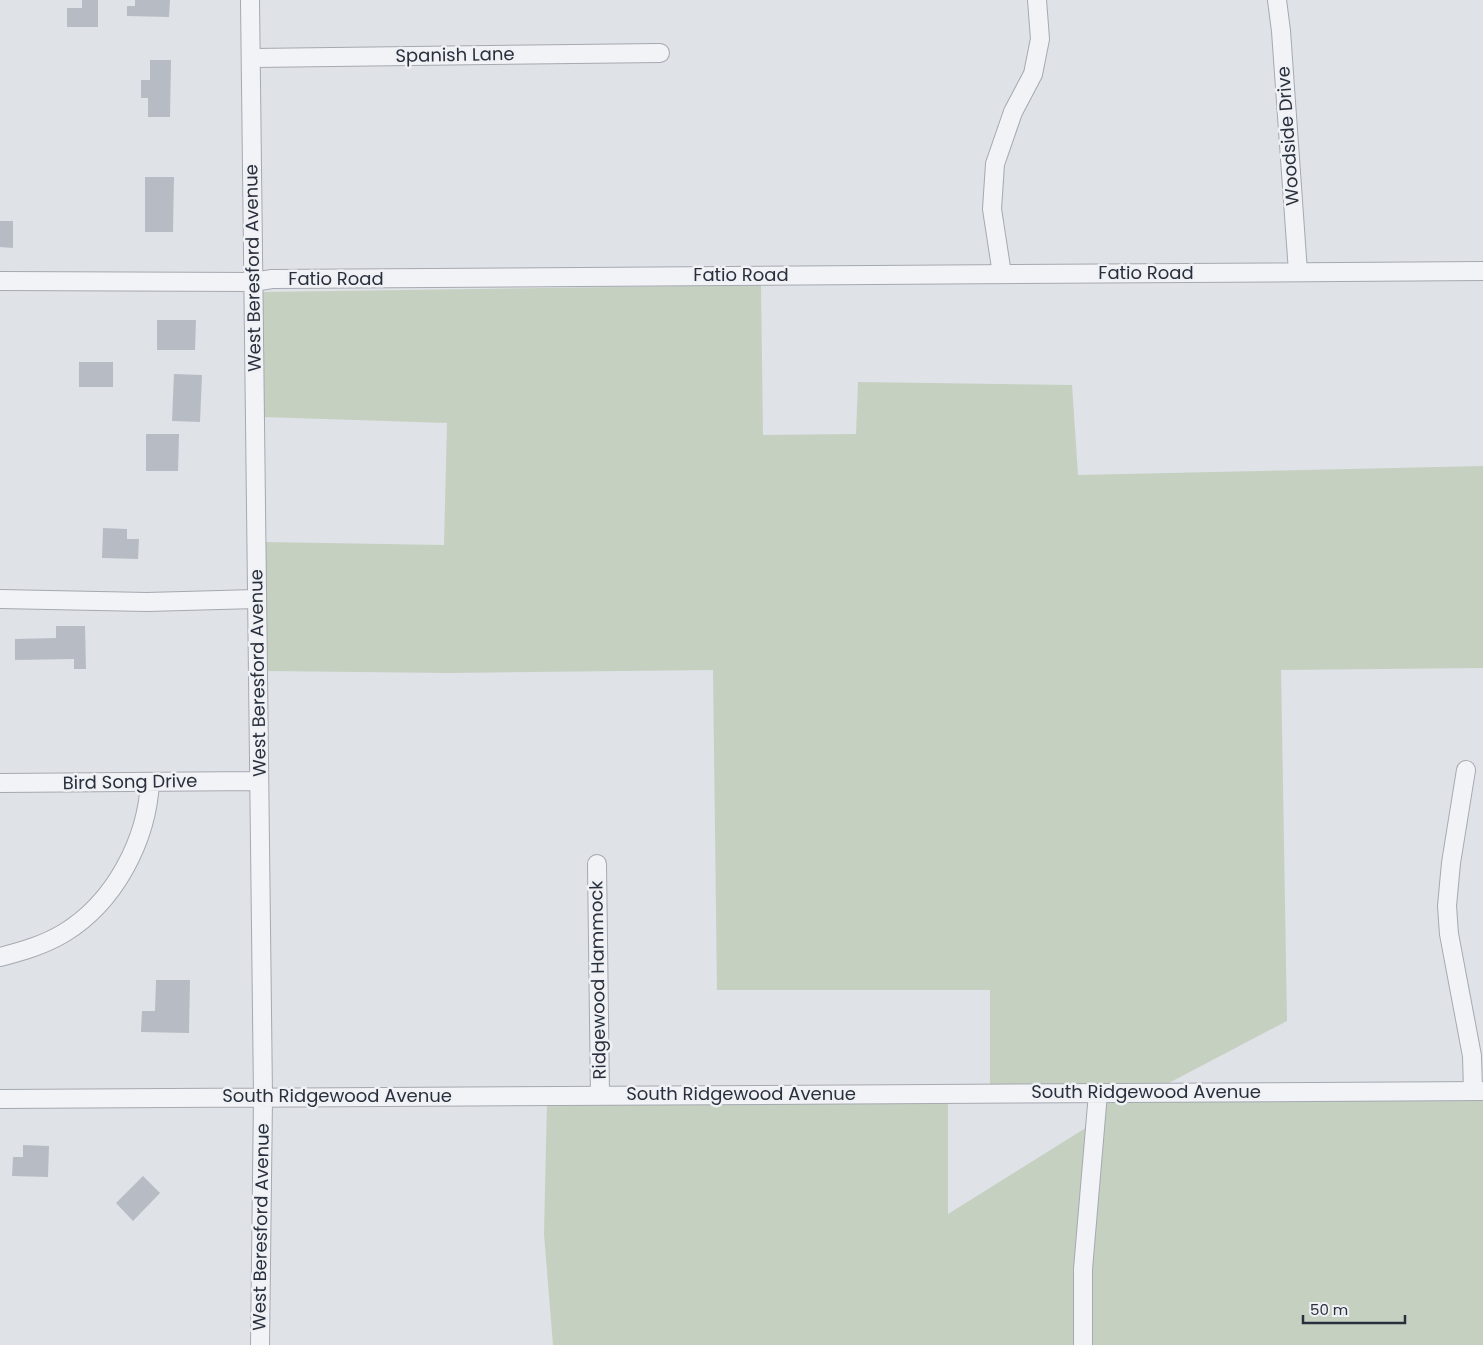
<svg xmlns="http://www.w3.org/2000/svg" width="1483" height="1345" font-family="Poppins,sans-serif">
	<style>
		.green { fill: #c5d0c1 }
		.building { fill: #b7bcc4 }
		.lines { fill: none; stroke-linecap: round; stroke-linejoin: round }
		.minor-casing { stroke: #a5a9b1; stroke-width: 20 }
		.minor { stroke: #f2f3f6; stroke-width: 18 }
		.labels { text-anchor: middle; stroke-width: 5; stroke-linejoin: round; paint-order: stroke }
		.street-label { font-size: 18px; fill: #29303d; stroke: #eff1f5 }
	</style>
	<rect width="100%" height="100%" fill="#dfe2e7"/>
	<path class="green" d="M761,285l2,150 93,-1 2,-52 214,3 6,90 405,-9v202l-202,2 6,351 -122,64 -175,1v-96h-273l-4,-320 -263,3 -184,-2 -2,-129 180,3 3,-122 -184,-6v-125z
		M1483,1098v247h-930l-9,-111 3,-132 401,-2v114l144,-90 1,-25z"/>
	<path class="building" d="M82,0h16v27h-31v-19h15z
		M135,0h35l-1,17 -42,-1v-10h8z
		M150,60h21l-1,57h-22v-19h-7v-18h9z
		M145,177h29l-1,55h-28z
		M0,221h13v27l-13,-1z
		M157,320h39l-1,30h-38z
		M79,362h34v25h-34z
		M174,374l28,1 -2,47 -28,-1z
		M146,434h33l-1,37h-32z
		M103,528l24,1v10h12l-1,20 -36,-1z
		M56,626h29l1,43h-12v-10l-59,1v-21l41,-1z
		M156,980h34l-1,53 -48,-1 1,-21h13z
		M23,1145l26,1 -1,31 -36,-1 1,-19h10z
		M143,1176l17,17 -27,28 -17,-18z"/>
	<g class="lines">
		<g class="minor-casing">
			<path id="minor" d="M250,0l13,1097 -3,248
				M1277,0l4,31 17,241
				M251,58l409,-5
				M1002,274l-10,-65 3,-45 18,-52 20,-38 7,-35 -3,-39
				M0,281l253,1 19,-3 1211,-8
				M0,599l147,3 110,-3
				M1466,770l-15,93 -4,43 2,28 23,122 1,35
				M0,783l259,-2
				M597,864l3,231
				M0,957c23,-6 44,-12 64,-24 51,-31 83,-93 86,-151
				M0,1099l1483,-8
				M1083,1345v-76l15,-176"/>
		</g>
		<use href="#minor" class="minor"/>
	</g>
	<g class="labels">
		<g class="street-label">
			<text transform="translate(455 55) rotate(-1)" y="6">Spanish Lane</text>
			<text transform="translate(1288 136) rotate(-94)" y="6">Woodside Drive</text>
			<text transform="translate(253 268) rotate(-91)" y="6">West Beresford Avenue</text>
			<text x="1146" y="279">Fatio Road</text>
			<text x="741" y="281">Fatio Road</text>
			<text x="336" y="285">Fatio Road</text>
			<text transform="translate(258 673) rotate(-91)" y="6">West Beresford Avenue</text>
			<text transform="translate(130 782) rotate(-1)" y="6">Bird Song Drive</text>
			<text transform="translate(598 980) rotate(-91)" y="6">Ridgewood Hammock</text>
			<text x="1146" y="1098">South Ridgewood Avenue</text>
			<text x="741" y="1100">South Ridgewood Avenue</text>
			<text x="337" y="1102">South Ridgewood Avenue</text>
			<text transform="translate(261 1227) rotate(-89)" y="6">West Beresford Avenue</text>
		</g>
	</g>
	<path d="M1303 1315v8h102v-8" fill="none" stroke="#29303d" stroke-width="2.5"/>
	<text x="1310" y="1315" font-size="15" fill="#29303d" stroke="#eff1f5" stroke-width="4" paint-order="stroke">50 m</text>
</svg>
